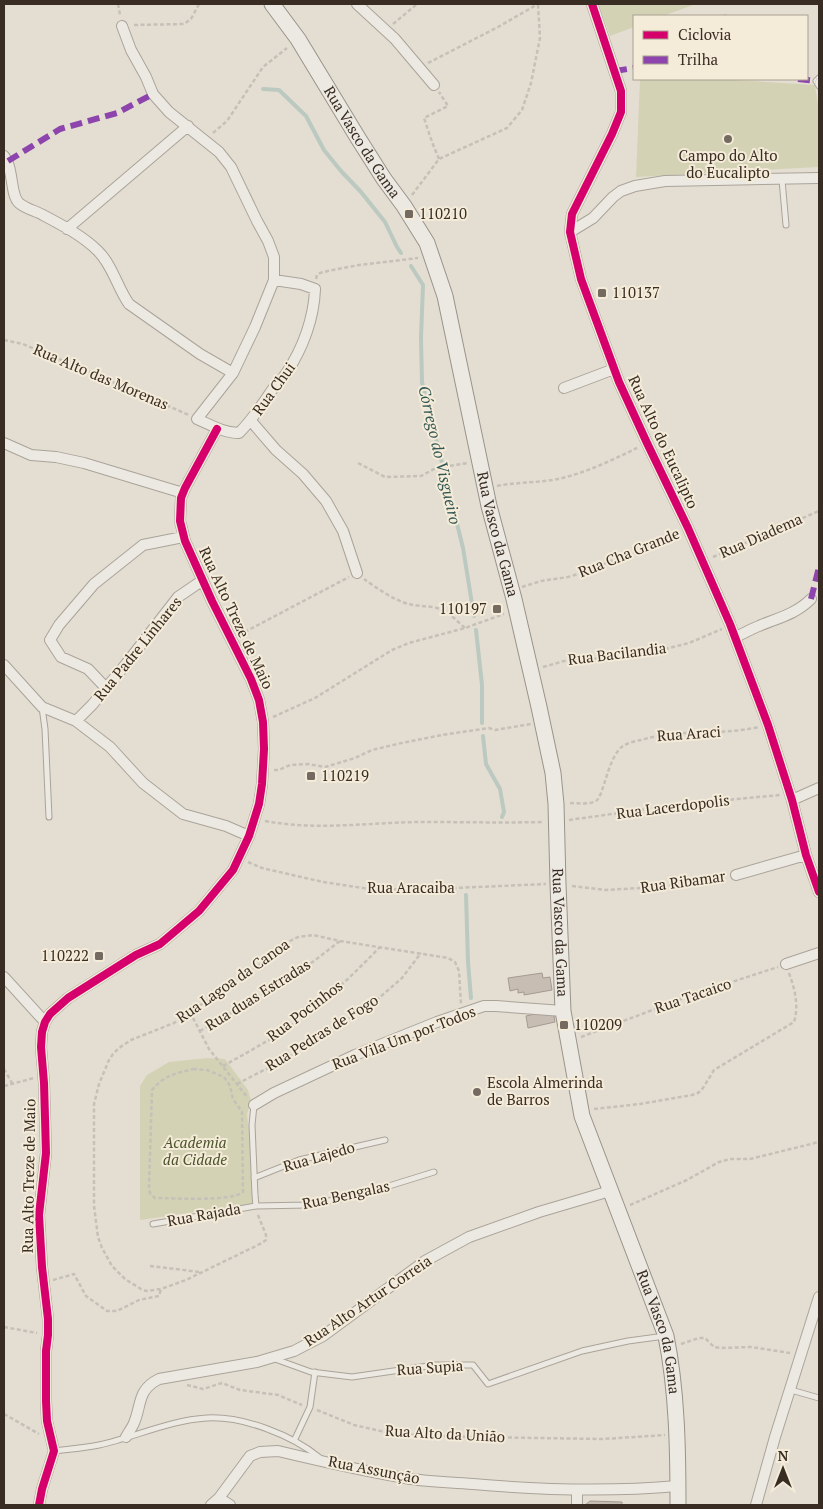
<svg xmlns="http://www.w3.org/2000/svg" width="823" height="1509" font-family="'PT Serif',serif">
	<style>
		.green { fill: #d3d2b5 }
		.lines { fill: none; stroke-linecap: round; stroke-linejoin: round }
		.stream { stroke: #bbc9c0; stroke-width: 4 }
		.building { fill: #c8bdb2; stroke: #a49a91 }
		.lane-casing { stroke: #aaa39a; stroke-width: 7 }
		.street-casing { stroke: #aaa39a; stroke-width: 12 }
		.secondary-casing { stroke: #99938a; stroke-width: 17 }
		.path { stroke: #c5c0b8; stroke-width: 2.5; stroke-dasharray: 4 2.5; stroke-linecap: butt }
		.lane { stroke: #ece9e2; stroke-width: 5 }
		.street { stroke: #ece9e2; stroke-width: 10 }
		.secondary { stroke: #ece9e2; stroke-width: 15 }
		.quiet { stroke: #8e44ad; stroke-width: 6; stroke-dasharray: 12 6; stroke-linecap: butt }
		.cycleway-casing { stroke: #f4ebd9; stroke-width: 11 }
		.cycleway { stroke: #d6006c; stroke-width: 8 }
		.poi-dot { fill: #756a60; stroke: #f4ebd9; stroke-width: 2 }
		.labels { text-anchor: middle; stroke-width: 4; stroke-linejoin: round; paint-order: stroke }
		.street-label { font-size: 15px; fill: #392c22; stroke: #f4ebd9 }
		.poi-label { font-size: 15px; fill: #392c22; stroke: #f4ebd9; text-anchor: start }
		.park-label { font-size: 15px; font-style: italic; fill: #4a532a; stroke: #f4ebd9 }
		.water-label { font-size: 16px; font-style: italic; fill: #325753; stroke: #f4ebd9 }
	</style>
	<rect width="100%" height="100%" fill="#e4ded2"/>
	<path class="green" d="M598,4h98l-33,12h-29v11l-24,9z
		M640,79h80l95,6 4,26v56l-183,10z
		M208,1058l17,1 23,31 3,11 -4,13 10,89 -117,17v-134l7,-11 22,-13z"/>
	<g class="lines">
		<path class="stream" d="M263,89l16,1 27,26 18,34 17,21 20,21 24,30 12,25 4,6
			M411,266l12,19 -2,53 1,44 41,166 11,68
			M476,630l6,55v38
			M483,736l3,28 14,25 4,23 -2,5
			M466,895l2,67 3,36"/>
	</g>
	<path class="building" d="M542,973l1,5 7,-1 2,13 -28,5v-3l-6,1v-4l-8,2 -2,-13z
		M553,1010l2,12 -27,6 -2,-12z
		M590,1501l32,1v3h-37z"/>
	<g class="lines">
		<g class="lane-casing">
			<path id="lane" d="M819,78l-3,3 3,5
				M782,180l4,45
				M42,707l3,22 4,88
				M254,1105l-2,20 3,70 1,11
				M254,1178l45,-18 86,-20
				M153,1224l103,-18 52,-1 52,-10 74,-23
				M275,1359l36,13 41,5 83,-12h38l15,19 94,-33 46,-10 37,-5
				M791,1390l28,8
				M294,1441l16,-34 5,-35
				M54,1451c15,-2 31,-3 45,-6 36,-8 71,-25 108,-27 36,-2 85,17 113,40"/>
		</g>
		<g class="street-casing">
			<path id="street" d="M357,4l38,35 39,46
				M592,4l29,87v21l-9,22 -40,80 -2,18 11,47 38,103 28,61 41,85 42,96 38,101 24,75 14,55 13,37
				M122,26l9,24 15,27 7,17 16,18 50,40 12,15 26,54 11,20 6,16v23l-19,47 -22,46 -36,46c14,6 27,14 42,14 13,-13 23,-28 33,-43 5,-6 11,-11 15,-18 16,-24 27,-54 28,-83l-14,-5 -27,-4
				M4,156c10,13 6,39 15,47 7,6 17,8 24,12 19,10 40,21 55,36 15,15 19,36 31,53l71,50 33,19
				M67,229l121,-103
				M570,232l23,-14 20,-21 8,-6 14,-5 30,-5 154,-3
				M564,388l50,-19
				M251,421l25,29 27,24 23,27 17,30 14,42
				M4,443l27,12 25,2 28,6 99,30
				M735,637c8,-3 16,-8 24,-11 19,-8 37,-12 52,-27
				M4,665l38,42 34,14 34,26 33,36 40,31 43,12 23,10
				M106,688l-18,-19 -27,-12 -11,-17 9,-15 35,-41 49,-39 40,-8
				M76,721l16,-16 34,-41 52,-67 25,-17
				M792,800l27,-12
				M736,875l70,-20
				M786,964l33,-11
				M4,977l41,45
				M254,1105l20,-12 81,-38 82,-33 47,-16h12l67,5
				M126,1437c2,-4 6,-9 8,-14 8,-19 3,-33 25,-44l98,-17 37,-11 29,-15 102,-75 44,-24 70,-25 71,-21
				M577,1490v15
				M219,1498l11,7
				M39,1505l3,-16 12,-38 -7,-30 -1,-20v-50l2,-16v-16l-6,-52 -3,-52 7,-62 -2,-70 -3,-36 1,-15 3,-10 5,-8 18,-16 68,-43 24,-11 39,-33 34,-41 16,-34 10,-32 3,-20 2,-35 -1,-27 -4,-22 -8,-21 -39,-78 -27,-60 -5,-20 1,-23 4,-10 32,-59
				M211,1505l8,-7 31,-42 10,-4 18,-1c42,10 84,20 127,27 22,4 45,4 68,6 68,6 136,8 205,2
				M756,1505l19,-68 44,-140"/>
		</g>
		<g class="secondary-casing">
			<g id="secondary">
				<path id="s1" d="M272,4l26,35 60,99 26,41 20,27 23,37 18,53 44,210 25,93 25,108 14,66 3,31 2,80 5,127 19,105 84,220c11,55 12,113 12,169"/>
			</g>
		</g>
		<path class="path" d="M118,4l2,11
			M725,16v-2
			M393,24l24,-20
			M134,25l50,-1 7,-5 8,-15
			M428,63l70,-36 40,-23
			M213,133l14,-12 36,-54 24,-19
			M439,159l-7,-17 -8,-24 24,-12 -9,-14
			M412,195l27,-36 68,-31 15,-18 9,-27 9,-45 -2,-34
			M316,279l1,-4 3,-2 8,-2 31,-6 59,-7
			M4,340l19,4 62,26 104,45
			M358,463l27,14 36,-1 15,-8 32,-5
			M497,486c20,-4 41,-3 61,-7 28,-6 54,-19 79,-31
			M713,557l106,-46
			M364,579c11,8 31,22 45,25 7,2 15,2 23,3 14,2 23,12 33,21
			M522,587l19,-6 27,-4 24,-7 16,-8 26,-9 45,-21
			M239,635l110,-58
			M543,667l21,-6 56,-4 41,-7 28,-7 33,-14
			M273,717l42,-19 77,-48 17,-7 56,-15 39,-14
			M274,770h5l11,-5 18,-1 17,3 30,-9 17,-8 25,-6 45,-9 47,-7 6,2 36,-6
			M570,803c7,0 19,2 26,-2 8,-5 12,-45 27,-55 5,-3 12,-5 18,-6 39,-12 79,-4 118,-13
			M569,820l115,-16 96,-9
			M265,821c53,10 107,1 160,1 40,0 79,1 119,0
			M248,862l14,6 61,14 53,8 79,-2 91,-4
			M572,886l34,4 51,-3 68,-10
			M190,1012l19,37 39,49
			M200,1031l93,-54 47,-36
			M581,1037l111,-42 86,-28
			M223,1066c18,-10 36,-20 54,-31 38,-24 72,-56 103,-88
			M4,1069l8,14
			M193,1069l14,1 17,7 6,9 3,13 9,13 1,80c-12,10 -70,6 -88,6l-5,-5 -1,-5 3,-98c13,-15 22,-16 41,-21z
			M237,1084l52,-27 40,-27 42,-25 31,-27 19,-25
			M4,1086l30,-8
			M594,1109l46,-5 52,-9 6,-2 5,-5 11,-18 80,-48c5,-17 1,-32 -5,-49
			M630,1205l57,-25 32,-18 11,-3h20l69,-17
			M258,1215l8,20v5l-4,3 -76,37 -25,9 -15,2 -5,-2 -16,-10 -13,-13 -10,-18 -4,-11 -4,-31v-102l5,-20 10,-24 4,-6 6,-6 12,-8 43,-17 89,-61 27,-21 8,-4 15,-2 27,6 108,17 7,4 4,9 2,33
			M150,1266l50,6
			M53,1280l21,-6 12,22 21,15h10l22,-11 20,-4 2,-7
			M4,1327l33,6
			M681,1344l18,-6h6l9,9 7,1 30,-1 39,6
			M187,1385l16,4 19,-6 18,7 38,5 24,10
			M317,1410l37,15 40,9 78,3 131,2 62,-4
			M4,1414l35,20"/>
		<use href="#lane" class="lane"/>
		<use href="#street" class="street"/>
		<use href="#secondary" class="secondary"/>
		<path class="quiet" d="M781,16v-1
			M615,71l19,-3
			M798,79l18,2
			M8,161l52,-32 57,-16 36,-19
			M811,599l8,-32"/>
		<g class="cycleway-casing">
			<path id="cycleway" d="M592,4l29,87v21l-9,22 -40,80 -2,18 11,47 38,103 28,61 41,85 42,96 38,101 24,75 14,55 13,37
				M39,1505l3,-16 12,-38 -7,-30 -1,-20v-50l2,-16v-16l-6,-52 -3,-52 7,-62 -2,-70 -3,-36 1,-15 3,-10 5,-8 18,-16 68,-43 24,-11 39,-33 34,-41 16,-34 10,-32 3,-20 2,-35 -1,-27 -4,-22 -8,-21 -39,-78 -27,-60 -5,-20 1,-23 4,-10 32,-59"/>
		</g>
		<use href="#cycleway" class="cycleway"/>
	</g>
	<g class="poi-dot">
		<circle cx="728" cy="139" r="5"/>
		<rect x="404" y="209" width="10" height="10" rx="2.5"/>
		<rect x="597" y="288" width="10" height="10" rx="2.5"/>
		<rect x="492" y="604" width="10" height="10" rx="2.5"/>
		<rect x="306" y="771" width="10" height="10" rx="2.5"/>
		<rect x="94" y="951" width="10" height="10" rx="2.5"/>
		<rect x="559" y="1020" width="10" height="10" rx="2.5"/>
		<circle cx="477" cy="1092" r="5"/>
	</g>
	<g class="labels">
		<g class="street-label">
			<text dy="5" stroke="none"><textPath href="#s1" startOffset="165">Rua Vasco da Gama</textPath></text>
			<text transform="translate(101 377) rotate(23)" y="5">Rua Alto das Morenas</text>
			<text transform="translate(274 389) rotate(-54)" y="5">Rua Chui</text>
			<text transform="translate(663 442) rotate(65)" y="5">Rua Alto do Eucalipto</text>
			<text dy="5" stroke="none"><textPath href="#s1" startOffset="585">Rua Vasco da Gama</textPath></text>
			<text transform="translate(761 536) rotate(-24)" y="5">Rua Diadema</text>
			<text transform="translate(629 553) rotate(-22)" y="5">Rua Cha Grande</text>
			<text transform="translate(236 618) rotate(65)" y="5">Rua Alto Treze de Maio</text>
			<text transform="translate(138 649) rotate(-51)" y="5">Rua Padre Linhares</text>
			<text transform="translate(617 654) rotate(-7)" y="5">Rua Bacilandia</text>
			<text transform="translate(689 734) rotate(-4)" y="5">Rua Araci</text>
			<text transform="translate(673 807) rotate(-7)" y="5">Rua Lacerdopolis</text>
			<text transform="translate(683 882) rotate(-8)" y="5">Rua Ribamar</text>
			<text x="411" y="893">Rua Aracaiba</text>
			<text dy="5" stroke="none"><textPath href="#s1" startOffset="990">Rua Vasco da Gama</textPath></text>
			<text transform="translate(233 981) rotate(-35)" y="5">Rua Lagoa da Canoa</text>
			<text transform="translate(258 995) rotate(-32)" y="5">Rua duas Estradas</text>
			<text transform="translate(693 996) rotate(-19)" y="5">Rua Tacaico</text>
			<text transform="translate(305 1011) rotate(-37)" y="5">Rua Pocinhos</text>
			<text transform="translate(322 1033) rotate(-32)" y="5">Rua Pedras de Fogo</text>
			<text transform="translate(404 1038) rotate(-21)" y="5">Rua Vila Um por Todos</text>
			<text transform="translate(319 1157) rotate(-16)" y="5">Rua Lajedo</text>
			<text transform="translate(29 1176) rotate(-89)" y="5">Rua Alto Treze de Maio</text>
			<text transform="translate(346 1195) rotate(-12)" y="5">Rua Bengalas</text>
			<text transform="translate(204 1215) rotate(-10)" y="5">Rua Rajada</text>
			<text transform="translate(368 1301) rotate(-34)" y="5">Rua Alto Artur Correia</text>
			<text dy="5" stroke="none"><textPath href="#s1" startOffset="1405">Rua Vasco da Gama</textPath></text>
			<text transform="translate(430 1368) rotate(-4)" y="5">Rua Supia</text>
			<text transform="translate(445 1434) rotate(3)" y="5">Rua Alto da União</text>
			<text transform="translate(374 1470) rotate(11)" y="5">Rua Assunção</text>
		</g>
		<g class="poi-label">
			<text x="728" y="161" text-anchor="middle">Campo do Alto<tspan x="728" dy="17">do Eucalipto</tspan></text>
			<text x="419" y="219">110210</text>
			<text x="612" y="298">110137</text>
			<text x="487" y="614" text-anchor="end">110197</text>
			<text x="321" y="781">110219</text>
			<text x="89" y="961" text-anchor="end">110222</text>
			<text x="574" y="1030">110209</text>
			<text x="487" y="1088">Escola Almerinda<tspan x="487" dy="17">de Barros</tspan></text>
		</g>
		<g class="park-label">
			<text x="195" y="1148">Academia<tspan x="195" dy="17">da Cidade</tspan></text>
		</g>
		<g class="water-label">
			<text transform="translate(440 455) rotate(77)" y="6">Córrego do Visgueiro</text>
		</g>
	</g>
	<rect width="823" height="1509" fill="none" stroke="#392c22" stroke-width="10"/>
	<rect x="633" y="15" width="175" height="65" fill="#f4ebd9" stroke="#a99f90"/>
	<rect x="643" y="31" width="25" height="8" fill="#d6006c" stroke="#a99f90"/>
	<text x="678" y="40" font-size="15" fill="#392c22">Ciclovia</text>
	<rect x="643" y="56" width="25" height="8" fill="#8e44ad" stroke="#a99f90"/>
	<text x="678" y="65" font-size="15" fill="#392c22">Trilha</text>
	<g transform="translate(783 1469)" stroke="#f4ebd9" stroke-width="4" paint-order="stroke">
	<path d="M0-4L9 19L0 12L-9 19Z" fill="#392c22"/>
	<text y="-8" font-size="14" font-weight="bold" text-anchor="middle" fill="#392c22">N</text>
	</g>
</svg>
